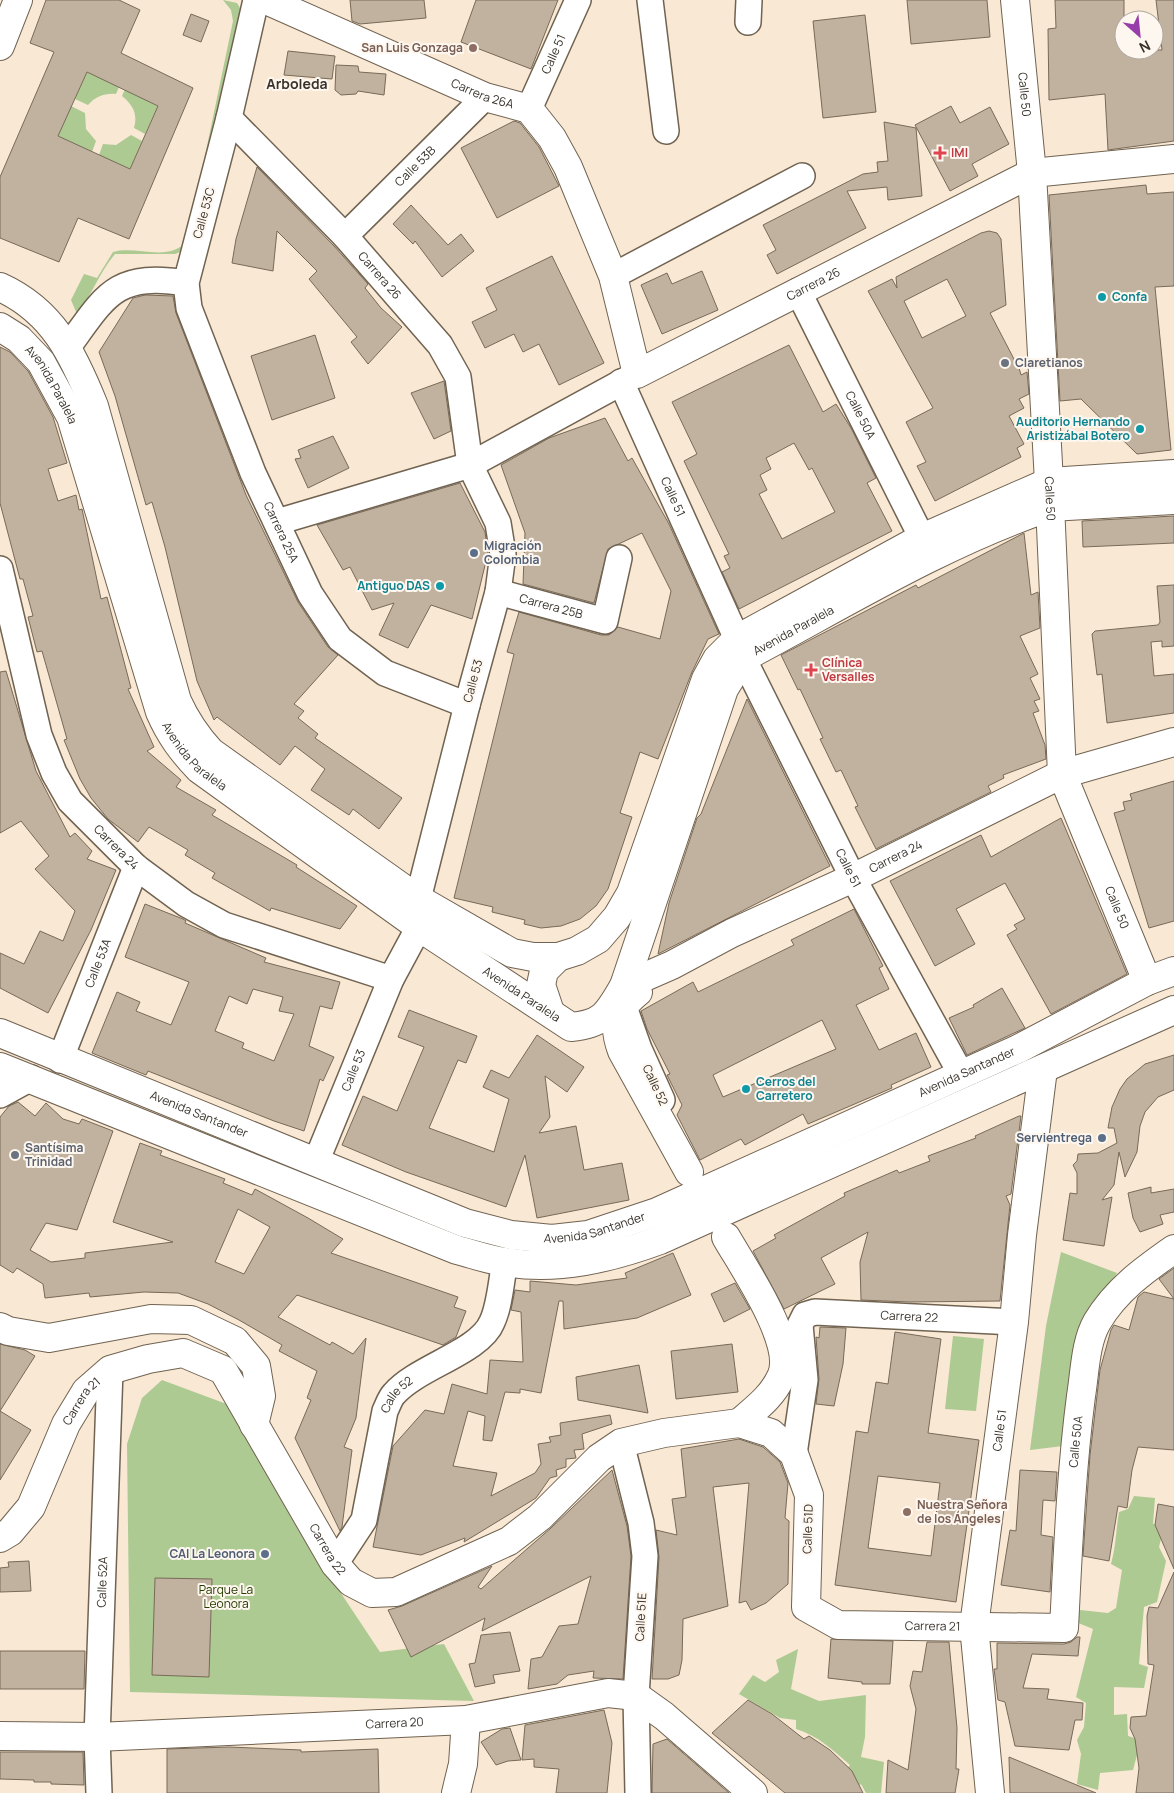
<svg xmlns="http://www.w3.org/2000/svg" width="1174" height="1793" font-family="Manrope,sans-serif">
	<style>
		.green { fill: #adca92 }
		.building { fill: #c1b29f; stroke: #786a58; fill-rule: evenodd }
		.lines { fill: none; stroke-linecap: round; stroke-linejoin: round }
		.minor-casing { stroke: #716351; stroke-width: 28 }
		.tertiary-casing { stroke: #716351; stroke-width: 30 }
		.secondary-casing { stroke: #716351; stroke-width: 30 }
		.primary-casing { stroke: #716351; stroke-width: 30 }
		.minor { stroke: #fff; stroke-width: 25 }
		.tertiary { stroke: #fff; stroke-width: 28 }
		.secondary { stroke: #fff; stroke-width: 28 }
		.primary { stroke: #fff; stroke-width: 28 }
		.education-dot { fill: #8d6e63; stroke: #fef7ef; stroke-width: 2 }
		.health-dot { fill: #e0444e; stroke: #fef7ef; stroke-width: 2 }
		.culture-dot { fill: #0f9aa8; stroke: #fef7ef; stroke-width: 2 }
		.worship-dot { fill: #6b7280; stroke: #fef7ef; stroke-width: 2 }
		.service-dot { fill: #5c6f8a; stroke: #fef7ef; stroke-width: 2 }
		.labels { text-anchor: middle; stroke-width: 4; stroke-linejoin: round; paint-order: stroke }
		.education-label { font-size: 12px; font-weight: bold; fill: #785e54; stroke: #fef7ef; text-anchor: end }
		.street-label { font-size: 12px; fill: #38322a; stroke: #fef7ef }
		.health-label { font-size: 12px; font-weight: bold; fill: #be3a42; stroke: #fef7ef; text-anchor: start }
		.culture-label { font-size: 12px; font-weight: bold; fill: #0d838f; stroke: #fef7ef; text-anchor: start }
		.worship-label { font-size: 12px; font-weight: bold; fill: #5b616d; stroke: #fef7ef; text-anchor: start }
		.service-label { font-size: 12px; font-weight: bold; fill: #4e5e75; stroke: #fef7ef; text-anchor: end }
		.park-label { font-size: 12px; fill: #243c00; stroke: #fef7ef }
		.neighbourhood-label { font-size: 14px; font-weight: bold; fill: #38322a; stroke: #fef7ef }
	</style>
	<rect width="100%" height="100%" fill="#f8e8d4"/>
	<path class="green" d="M223,0l14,3 6,10 -47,186 37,-178 -2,-11z
		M87,72l32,15 -3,7c-11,-1 -20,2 -28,11l-13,-6z
		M125,89l33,17 -13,28 -11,-6c4,-14 -1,-23 -12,-32z
		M71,106l14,7 1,16 10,12 -4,11 -34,-16z
		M131,135l11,6 -12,28 -31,-14 4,-11 13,1z
		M188,239l-6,12 -7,3h-60c-16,19 -23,41 -38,60l-6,-14 13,-26 13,4 16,-26c24,-7 58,12 75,-13z
		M1061,1252l56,21 -27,49 -27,124 -33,4 16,-124z
		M953,1336l31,3 -8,72 -31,-2z
		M162,1380l78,29 59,121 81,122 64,-8 30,57 -344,-9 -3,-248 15,-46z
		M1134,1496l21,2 -2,26 12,-1 -6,24 7,14 -9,41 -13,5 -5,57 9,3 -4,21 -30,-1v28l13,-1 1,22 13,4 -8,30 -33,3 -2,17 -21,-6 4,-30 -4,-14 7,-13 2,-24 -10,-6 17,-68 -17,-7 4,-12 28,3 8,-5 6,-38 -11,-6c5,-17 5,-35 8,-52l9,-3z
		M798,1649l-7,40 28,12 47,-6 -1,42 -4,20 23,5 -3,31h-15l-5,-9 -10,8 -13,-12 12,-15c-16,-14 -33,-30 -54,-36v-9l-16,-2 -41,-24 14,-19 12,7 14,-10 -3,-12z"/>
	<path class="building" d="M46,0h73l21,10 -19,43 72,35 -64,151 -51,-21 -19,44 -59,-24v-61l54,-125 -24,-9zM87,72l71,34 -28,63 -72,-33z
		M350,0h74l2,18 -66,6 -8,-3z
		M476,0h82l-27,69 -70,-27z
		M907,0h80l3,37 -79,7z
		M1055,0h69v50h38l-6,-50h18v141l-66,9 -3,-56 -56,6 -1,-71 8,-1z
		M191,14l18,7 -8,21 -18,-7z
		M865,15l11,97 -53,6 -10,-97z
		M288,51l47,5 -3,23 -48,-4z
		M336,65l22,1 1,6 27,2 -2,21 -26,-4 -2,3 -15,1 -6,-5z
		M951,106l9,17 30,-16 19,37 -37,20 6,12 -28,15 -35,-66z
		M514,121l6,2 19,24 20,39 -62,32 -36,-70z
		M884,122l32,6 6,68 -34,4 -1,-13 -40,4 19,37 -89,46 -10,-19 9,-5 -13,-25 100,-51 15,-2 -1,-10 11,-1z
		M257,167l77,79 34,38 -3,4 16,20 21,19 -34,37 -17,-22 6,-5 -48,-58 8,-8 -40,-40 -4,40 -41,-8 4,-24z
		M1146,185l1,9 27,-2v94l-19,1 16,163 -34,4 -56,-55 -21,2 -11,-206z
		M411,205l37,40 13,-11 13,17 -32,26 -27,-36 -2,3 -20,-20z
		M989,231l8,2 4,6 5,66 -16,8 25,48 2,-1 4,15 6,-3 2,22 -10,5 5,9 -15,8 15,28 -7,4 4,9 -86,44 -18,-35 9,-4 -20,-40 27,-14 -65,-117 24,-12 5,9 -1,-11 85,-44zM947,279l19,37 -44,22 -18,-37z
		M552,256l52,107 -45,22 -20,-41 -16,8 -9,-18 -29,14 -13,-26 25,-12 -11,-22z
		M702,271l16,39 -56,24 -21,-49 26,-12 5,11z
		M145,295l28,1 3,17 70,182 52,107 30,45 10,8 -44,49 10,7 -6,7 20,16 -3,4 87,60 -23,31 -26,-20 -4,6 -38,-25 14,-21 -30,-23 -15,19 -63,-48 -3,3 -17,-39 -32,-134 -13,-45 -6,3 -31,-109 -16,-44 34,-54z
		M315,335l20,63 -63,22 -21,-64z
		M789,345l34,67 13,-8 15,24 25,50 -9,5 25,48 -153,78 -17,-37 8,-4 -6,-12 5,-2 -45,-93 13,-7 -25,-52zM794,443l15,27 3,-2 23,44 -53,27 -23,-45 8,-4 -7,-15 11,-6 -5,-11z
		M0,347l10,5 18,19 25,46 14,46 -19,6 10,32 18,-6 3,15 3,-1 19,90 6,-2 24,91 -3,1 26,58 -7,4 34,29 -5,7 40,23 -4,5 85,50 -1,2 61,39 -17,23 -69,-21 -1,3 -58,-33 3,-5 -30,-18 3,-5 -39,-23 -11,15 -30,-23 -17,-21 -11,-19 -16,-39 3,-1 -25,-88 -5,1 -9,-35 5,-1 -10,-37h-3l-20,-76z
		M444,381l7,50 -17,8 -23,-46z
		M605,418l23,43 4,-3 37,66 50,110 -11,5 -16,33 -34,87 -18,-7 -20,61 12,4 -24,72 -12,17 -16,13 -19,7 -20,2 -17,-4 1,-4 -33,-8 1,-5 -39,-9 60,-244 -7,-2 12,-40 82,23h8l9,-8 42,12 11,-48 -29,-58 -34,16 -14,54 -71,-19 2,-51 -24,-68 48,-27z
		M333,436l16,32 -41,20 -13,-29 6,-1 -3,-8z
		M460,483l25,49 3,21 -16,66 -41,-14 -23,43 -29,-13 15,-32 -22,7 -22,-43 -7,3 -26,-45z
		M1174,516v27l-91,4 -1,-26z
		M1024,533l7,62 7,-3 2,36 -20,8 18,38 -8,4 10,21 -6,2 5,10 -6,2 12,32 1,14 -43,16 1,3 -16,8 3,6 -115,57 -21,-42 3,-1 -17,-36 -5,2 -16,-33 3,-1 -23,-49 -2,1 -17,-35 135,-70 2,3z
		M1174,585v61l-12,1v-6l-11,1 3,34 20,-2v39l-67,10 -5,-49 -5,1 -5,-41 3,-3 63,-6 2,-3 -3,-36z
		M6,671l30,100 34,66 5,-4 17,18 -5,8 29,11 -25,60 -43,83 -48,-25v-35l24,11 16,-33 23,10 12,-30 -40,-42 14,-13 -28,-35 -21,12v-161z
		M747,699l83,167 -172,88 11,-51 28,-85 4,-4z
		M1174,781v140l-25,7 -35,-115 11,-3 -2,-8 9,-2 -2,-6z
		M1061,818l66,156 -76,40 -44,-79 10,-6 -3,-4 11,-6 -20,-36 -49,26 19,35 -40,22 -45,-85 91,-46 10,22z
		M145,904l38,15 3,2 -1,2 81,35 -2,4 76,20 -8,27 -12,-3 -11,40 25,11 -11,24 -3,-2 -16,52 -30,-10 -126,-50 -2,4 -54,-22 25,-61 23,10 -4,9 35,14 18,-43 -64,-25zM253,989l30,8 -4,14 15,3 -20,47 -32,-13 2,-5 -29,-12 14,-35 18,8z
		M854,909l29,57 -4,2 10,21 -33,16 23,45 37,-17 15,34 -40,18 1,3 -84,36 -5,-10 -58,31 -4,-6 -41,21 -23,-45 5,-10 -15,-30 3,-1 -23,-45 -6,-18 52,-29 5,10 96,-47 -3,-5zM822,1020l14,29 -113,48 -10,-22z
		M1002,988l23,40 -58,27 -18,-37 25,-11 -1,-2z
		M409,1010l68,26 -11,27 -8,-3 -29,68 65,24 15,-53 -26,-12 8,-17 18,8 28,-43 47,32 -17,25 -22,-16 5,41 -11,16 37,-7 8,44 38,-7 7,37 -92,18 -12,-63 -19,52 -100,-35 -64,-27 21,-49 34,15 27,-64 -26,-10z
		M1174,1055v35l-16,7 -13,15 -5,14 -3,26 -12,25 -6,-25 -5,33 -12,15 10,-3 -8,49 -41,-6 7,-47 7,1v-21l-4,-8 4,-4 1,-7 20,-1 19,-10 -3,-15h-6l4,-21 8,-18 7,-10 18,-15z
		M18,1102l17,14 11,-13 17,16 16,5 3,-5 31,12 -36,99 -31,-7 -16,27 21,12 34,-4v-5l88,-11 -60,-20 27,-79 22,8 -2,4 65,24 -2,4 29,12 3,-6 53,29 35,21 -12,14 127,44 -4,10 12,4 -10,26 -13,8 -146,-50 -19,22 52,28 2,-3 21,12 13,-16 -10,80 -12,29 8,3 -10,77 -2,4 -45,-93 16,-38 -4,-2 10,-27 -38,-20 3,-6 -43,-25 -31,-16 -30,-11 -34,-1 -54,5 -1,-4 -44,5 -2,-14 -26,-16 -4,5 -13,-8v-148l9,-11zM238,1209l32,18 -26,47 -29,-12z
		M1019,1116h2l-10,78 -5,2 4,9 -10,96 -90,1 -49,-2 -1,-38 8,-30 -47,26 14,26 -51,25 -31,-58 23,-13 -2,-3 71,-39 -1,-3 53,-23 2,3 31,-12 -2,-5 48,-18 -1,-2z
		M1151,1187v6l23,-4v23l-14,3 3,9 -23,8 -7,-14 -5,-25z
		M673,1253l18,42 -54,23 -73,11 -1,-28h-4l-18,92 -21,-4v4l-15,-1 -13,49 -9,-1 2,-24 -17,-5 -15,55 44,7 -6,23 44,-23 6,-9 -3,-20 13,-2 -2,-5 12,-2 -1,-12 50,-8 2,9 -30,10 2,15 -10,1 2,8 -10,1v8l-10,3 1,6 -7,2 -14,20 -72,44 1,-4 -44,17 -48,-8 20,-101 32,-36 19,4 8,-30 35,10 3,-34 33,2 -2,-50 -10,-2 4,-20 15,2v-11l46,4 51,-7 -2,-5z
		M1174,1268v31l-15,-20z
		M735,1283l15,26 -26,13 -13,-28z
		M1144,1292l30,7v151l-36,-3 -6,23 -5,38 -9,-2 -9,55 -26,-5 7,-101 10,-85 11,-40 3,-5 15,5 9,-33z
		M820,1327l26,1 -3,36 -9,42 -18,-2 3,-25 -3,-42 3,1z
		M895,1332l46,7 -13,94 51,7 -23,162 -121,-17 21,-154 12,2 8,-51 12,2zM878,1476l62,7 -9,73 -63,-8z
		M0,1344l25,6 10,6 -35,55 31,19 -31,50z
		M732,1344l6,48 -62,7 -5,-48z
		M639,1365l9,48 -70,-13 -2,-23z
		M739,1439l24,8 17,15 8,21 -3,35 4,3 -1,63 -22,19 -15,7 -5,-9 -7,2 10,-120 -36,4 15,119 -45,13 -1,41 -3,15 -11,4h-16l7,-122 -3,-27 21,5 -5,-36 14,-2 -5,-48z
		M612,1470l15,56 4,30 -8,123 -30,-1 1,-7 -26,4 -11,9 -29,5 3,-30 11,-2 17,-31 19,-2 13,-48 -109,55 3,-13 -74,39 -23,-47 14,-4 90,-40 -14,21 3,2 70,-61z
		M1020,1470l37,2 -2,29 -12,-1 -2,35 12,2 -3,55 -49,-7 9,-55 6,1z
		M1158,1504l16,3v62l-19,-44z
		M29,1561l2,30 -31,1v-24l9,-1 -1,-5z
		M1174,1572v221h-38l3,-25 -4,-29 -5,-11 1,-11 15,-1 8,-51 -6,-1 -1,-48 2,-9 9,1z
		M155,1578l57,1 -3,98 -57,-2z
		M510,1632l10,39 -27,4 2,8 -20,4 -6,-23 6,-1 6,-28z
		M1077,1637h3l-2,19 -46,-2 -9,34 26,1 -2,10 36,4 -1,17h-7l-6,30 -54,-4 -10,-44 -7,-2 -4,-31h3v-26l67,1 7,-2z
		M831,1639l62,2 -3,43h-28v-2l-34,-4z
		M927,1642h22l8,86 -1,41h3l-4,24h-69l2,-33 20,10 8,-61 -6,-23 3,-15 9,1z
		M0,1651h85l-1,38h-84z
		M748,1700l24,14 32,25 5,-3 21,14 22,21 11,22h-78l-73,-60z
		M604,1710l8,33 -5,50h-51l3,-24 -25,-2v-8l-12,1 3,-35z
		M510,1728l11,32 -13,1 -12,4 -15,-23 21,-13z
		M667,1739l62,54h-77l1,-49z
		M229,1747l72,3v2l77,-3 1,44h-212v-44z
		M0,1752h83l1,33 -33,-1v-2h-17v-2l-34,-1z
		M1009,1757l87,36h-86z"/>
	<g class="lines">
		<g class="minor-casing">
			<g id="minor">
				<path id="s1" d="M256,0l-27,118 -43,165 3,25 64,165 57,121 30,45 45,34 82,32"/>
				<path d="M650,0l16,131"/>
				<path d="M748,22l1,-22"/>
				<path id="s2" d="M529,109l49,-109"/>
				<path id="s3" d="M229,118l116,118 95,109 18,32 12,88 28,58 5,31 -5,38 -31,113 -49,194"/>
				<path id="s4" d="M345,236l140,-139"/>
				<path d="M613,276l189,-100"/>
				<path id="s5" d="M798,291l124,247"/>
				<path d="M68,347c38,-52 47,-75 118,-64"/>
				<path id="s6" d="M621,382l116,257"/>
				<path d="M277,522l193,-57 167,-91"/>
				<path id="s7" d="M0,569l39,166 15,38 16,28 66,66 50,37 38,21 167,54"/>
				<path id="s8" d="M498,592l107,29 14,-63"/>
				<path id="s9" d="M743,658l110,220 108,196"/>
				<path d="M623,1004l16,45 23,51"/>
				<path id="s10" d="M60,1060l76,-193"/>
				<path d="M0,1095l31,-17"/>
				<path id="s11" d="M316,1162l75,-183 28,-52"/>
				<path d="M621,1443l20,80 4,33 -9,140 2,97"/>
				<path id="s12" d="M794,1454l11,-74 -5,-55 5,-10 10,-3 199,10"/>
				<path id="s13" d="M335,1564l29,-44 21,-109c3,-6 5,-13 9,-17 23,-27 86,-42 98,-72 8,-17 9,-41 13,-60"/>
				<path id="s14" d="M99,1793l-2,-56 13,-367"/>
			</g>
		</g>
		<g class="tertiary-casing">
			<g id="tertiary">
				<path id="s15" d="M266,0l219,97 44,12 23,29 16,29 45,109 24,98 395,-201 142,-14"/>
				<path d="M0,46l18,-46"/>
				<path d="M0,1327l8,4 41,7 102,-19 40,1 44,21 21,25 5,30 -7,29"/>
				<path d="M456,1793l7,-29 3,-44"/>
			</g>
		</g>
		<g class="secondary-casing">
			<g id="secondary">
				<path id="s16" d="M1015,0l17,173 17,309 13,292 85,207"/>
				<path id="s17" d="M624,986l48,-21 60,-32 121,-55 209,-104 112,-32"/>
				<path d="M638,992c-22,18 -26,32 -16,59l67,121"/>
				<path d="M726,1237c17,30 71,107 55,140 -9,20 -26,32 -42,46"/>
				<path id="s18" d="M0,1538l10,-6 21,-25 35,-83 20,-33 24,-21 38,-11 35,-6 40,17 112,194 16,18 21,11 24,-1 113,-51 31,-24 59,-59 22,-15 43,-10 75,-10 32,10 23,21 15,41 -3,112 32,18 226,3c4,-78 7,-155 17,-232 4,-24 4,-53 16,-74 19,-32 47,-52 77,-73"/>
				<path id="s19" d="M0,1736l97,1 369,-17 142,-27 28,3 28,20 89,77"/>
				<path id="s20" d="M990,1793l-16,-167 40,-304 8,-87 21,-166"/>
			</g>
		</g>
		<g class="primary-casing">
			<g id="primary">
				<path d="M0,287c53,24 73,67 94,119l83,295c9,20 19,35 34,51l207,147 94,54 21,4h25l19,-6 21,-12 19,-22 14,-24 75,-214 11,-20 20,-20 185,-101 127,-56 125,-8"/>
				<path id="s21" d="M0,327l19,12 22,23 30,55 89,295c10,23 22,39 39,57l220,158 152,100c33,-3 37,-14 53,-41l100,-297 19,-31c100,-53 200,-115 307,-151l124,-7"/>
				<path d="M550,1012l-9,-27 3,-14 14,-14"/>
				<path id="s22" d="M0,1033l465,190 46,12 41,4 36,-4 69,-23 361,-163 129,-68 27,-10"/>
				<path d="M0,1067l457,183c16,4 32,10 48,12 53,9 106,-4 155,-22l514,-230"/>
			</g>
		</g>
		<use href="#minor" class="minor"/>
		<use href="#tertiary" class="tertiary"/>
		<use href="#secondary" class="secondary"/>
		<use href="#primary" class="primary"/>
	</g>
	<g class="education-dot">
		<circle cx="473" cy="48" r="5"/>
		<circle cx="907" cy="1512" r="5"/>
	</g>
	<g class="health-dot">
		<path d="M937.5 145.5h5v5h5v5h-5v5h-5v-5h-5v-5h5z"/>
		<path d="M808.5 662.5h5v5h5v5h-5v5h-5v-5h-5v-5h5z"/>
	</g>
	<g class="culture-dot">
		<circle cx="1102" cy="297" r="5"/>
		<circle cx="1140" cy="429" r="5"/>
		<circle cx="440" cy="586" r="5"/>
		<circle cx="746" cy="1089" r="5"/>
	</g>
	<g class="worship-dot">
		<circle cx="1005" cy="363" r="5"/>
		<circle cx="15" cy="1155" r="5"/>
	</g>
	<g class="service-dot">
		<circle cx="474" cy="553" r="5"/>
		<circle cx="1102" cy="1138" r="5"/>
		<circle cx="265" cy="1554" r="5"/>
	</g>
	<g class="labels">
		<g class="education-label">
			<text x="463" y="52">San Luis Gonzaga</text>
			<text x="917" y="1509" text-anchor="start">Nuestra Señora<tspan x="917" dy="14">de los Ángeles</tspan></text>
		</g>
		<g class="street-label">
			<text dy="4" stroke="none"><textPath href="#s2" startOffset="60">Calle 51</textPath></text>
			<text dy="4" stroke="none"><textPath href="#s15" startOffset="236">Carrera 26A</textPath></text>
			<text dy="4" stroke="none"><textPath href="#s16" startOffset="95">Calle 50</textPath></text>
			<text dy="4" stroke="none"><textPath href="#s4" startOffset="99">Calle 53B</textPath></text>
			<text transform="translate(204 213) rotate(-75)" y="4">Calle 53C</text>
			<text dy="4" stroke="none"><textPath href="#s3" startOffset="218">Carrera 26</textPath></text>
			<text dy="4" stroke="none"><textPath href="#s15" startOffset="772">Carrera 26</textPath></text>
			<text dy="4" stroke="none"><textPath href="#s21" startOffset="79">Avenida Paralela</textPath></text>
			<text dy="4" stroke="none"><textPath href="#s5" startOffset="139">Calle 50A</textPath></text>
			<text dy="4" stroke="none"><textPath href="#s6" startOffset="126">Calle 51</textPath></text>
			<text dy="4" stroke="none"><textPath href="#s16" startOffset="500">Calle 50</textPath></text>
			<text dy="4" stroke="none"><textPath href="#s1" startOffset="559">Carrera 25A</textPath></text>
			<text dy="4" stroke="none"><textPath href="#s8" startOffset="55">Carrera 25B</textPath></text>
			<text dy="4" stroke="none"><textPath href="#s21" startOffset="1426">Avenida Paralela</textPath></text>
			<text transform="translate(473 681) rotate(-75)" y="4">Calle 53</text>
			<text dy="4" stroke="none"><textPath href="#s21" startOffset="482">Avenida Paralela</textPath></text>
			<text dy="4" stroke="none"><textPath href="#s7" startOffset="309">Carrera 24</textPath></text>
			<text dy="4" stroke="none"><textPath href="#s17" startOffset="301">Carrera 24</textPath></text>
			<text dy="4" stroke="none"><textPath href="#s9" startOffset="235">Calle 51</textPath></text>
			<text dy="4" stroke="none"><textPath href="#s16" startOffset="920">Calle 50</textPath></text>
			<text dy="4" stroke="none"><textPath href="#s10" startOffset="104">Calle 53A</textPath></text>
			<text dy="4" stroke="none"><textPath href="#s21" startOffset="888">Avenida Paralela</textPath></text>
			<text dy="4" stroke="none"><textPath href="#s11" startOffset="99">Calle 53</textPath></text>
			<text dy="4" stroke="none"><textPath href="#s22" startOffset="1040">Avenida Santander</textPath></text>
			<text transform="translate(655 1085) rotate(65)" y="4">Calle 52</text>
			<text dy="4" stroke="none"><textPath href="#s22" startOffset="215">Avenida Santander</textPath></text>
			<text dy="4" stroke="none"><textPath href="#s22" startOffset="635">Avenida Santander</textPath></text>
			<text dy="4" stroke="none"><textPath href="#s12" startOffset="246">Carrera 22</textPath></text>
			<text dy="4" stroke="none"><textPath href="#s13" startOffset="184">Calle 52</textPath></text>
			<text dy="4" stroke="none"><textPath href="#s18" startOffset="162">Carrera 21</textPath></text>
			<text dy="4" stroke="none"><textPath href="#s20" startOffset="365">Calle 51</textPath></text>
			<text dy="4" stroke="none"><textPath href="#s18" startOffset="1682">Calle 50A</textPath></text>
			<text transform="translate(808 1529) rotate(-88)" y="4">Calle 51D</text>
			<text dy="4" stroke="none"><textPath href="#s18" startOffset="531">Carrera 22</textPath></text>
			<text dy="4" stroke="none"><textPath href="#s14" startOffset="211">Calle 52A</textPath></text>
			<text transform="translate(641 1617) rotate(-87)" y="4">Calle 51E</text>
			<text dy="4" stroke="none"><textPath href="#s18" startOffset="1364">Carrera 21</textPath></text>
			<text dy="4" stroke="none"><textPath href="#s19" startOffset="395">Carrera 20</textPath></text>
		</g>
		<g class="health-label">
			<text x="951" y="157">IMI</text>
			<text x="822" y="667">Clínica<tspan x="822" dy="14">Versalles</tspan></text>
		</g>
		<g class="culture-label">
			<text x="1112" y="301">Confa</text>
			<text x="1130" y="426" text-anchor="end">Auditorio Hernando<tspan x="1130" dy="14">Aristizábal Botero</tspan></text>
			<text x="430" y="590" text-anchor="end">Antiguo DAS</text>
			<text x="756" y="1086">Cerros del<tspan x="756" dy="14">Carretero</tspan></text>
		</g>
		<g class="worship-label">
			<text x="1015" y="367">Claretianos</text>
			<text x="25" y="1152">Santísima<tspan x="25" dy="14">Trinidad</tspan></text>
		</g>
		<g class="service-label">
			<text x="484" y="550" text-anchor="start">Migración<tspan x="484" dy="14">Colombia</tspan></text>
			<text x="1092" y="1142">Servientrega</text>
			<text x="255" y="1558">CAI La Leonora</text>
		</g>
		<g class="park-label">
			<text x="226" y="1594">Parque La<tspan x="226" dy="14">Leonora</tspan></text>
		</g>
		<g class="neighbourhood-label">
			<text x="297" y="89">Arboleda</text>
		</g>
	</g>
	<g transform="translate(1139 35) rotate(153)"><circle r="24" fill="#fef7ef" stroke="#afa8a0"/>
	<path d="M0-4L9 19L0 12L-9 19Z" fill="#983eaa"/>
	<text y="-8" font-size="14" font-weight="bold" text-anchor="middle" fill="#38322a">N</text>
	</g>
</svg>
